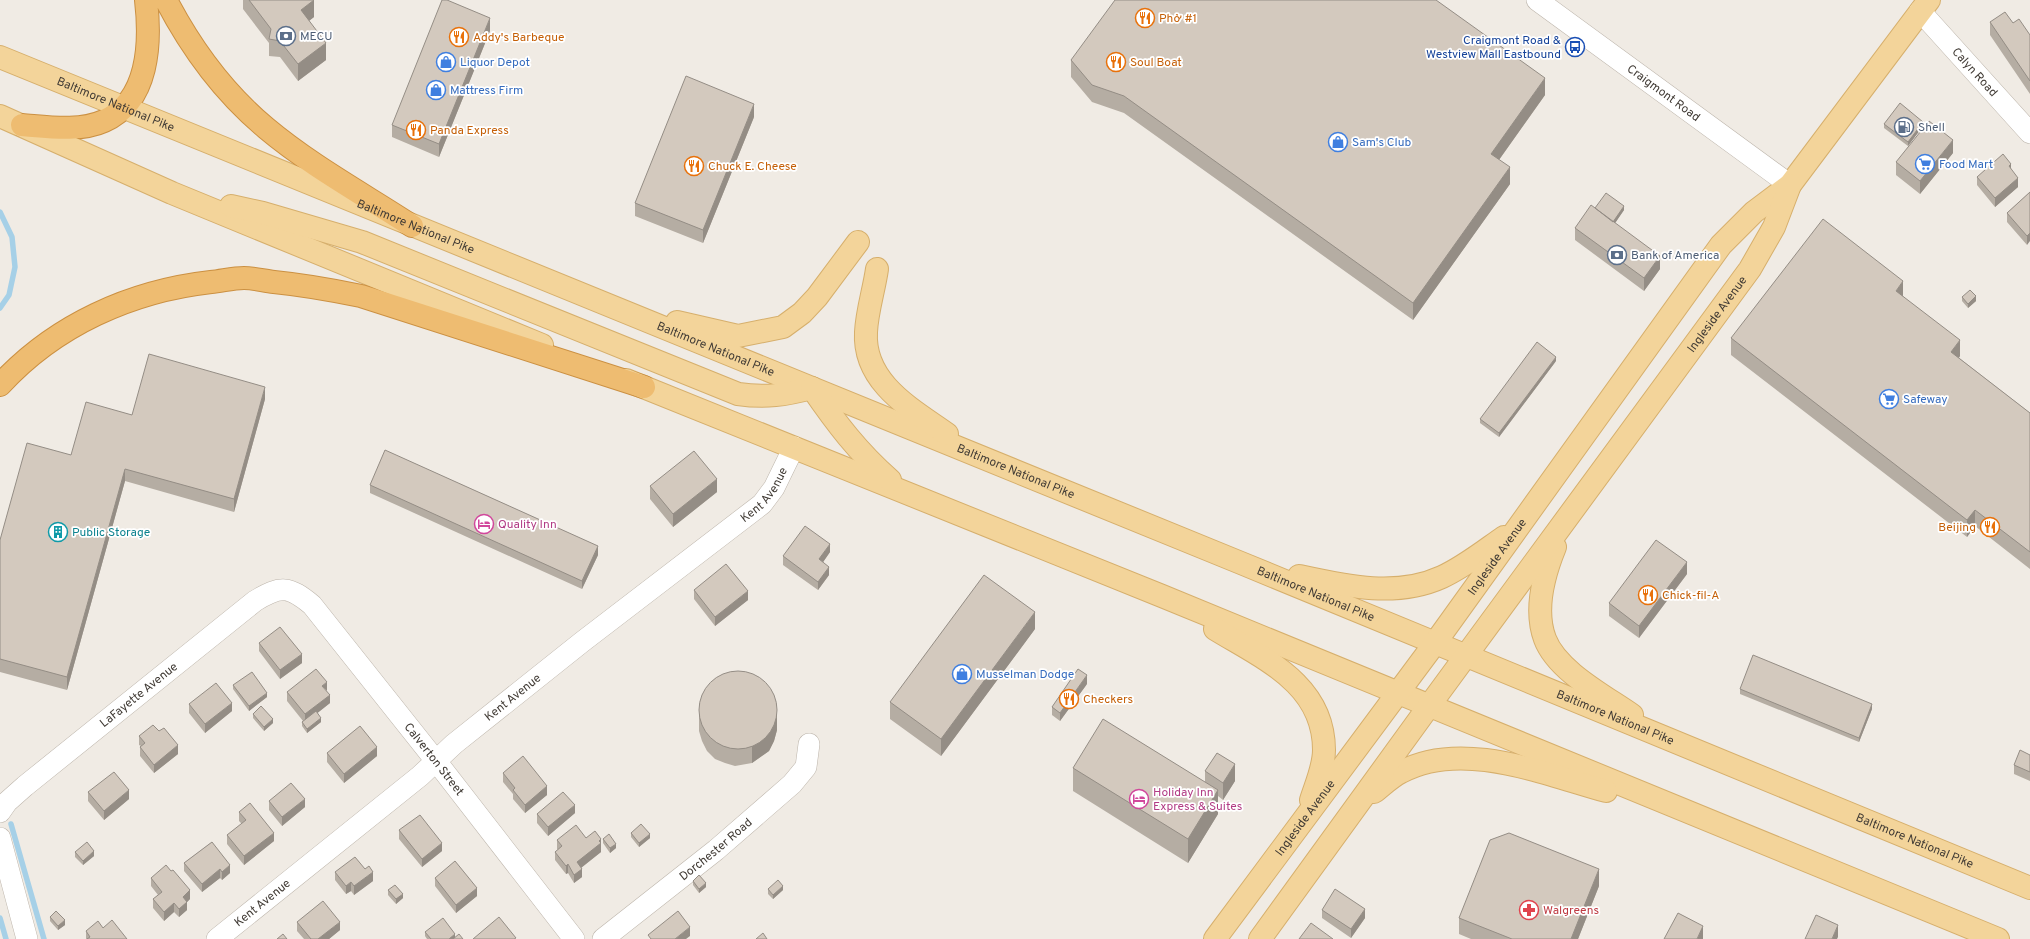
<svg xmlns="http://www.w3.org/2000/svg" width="2030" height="939" font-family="Overpass,sans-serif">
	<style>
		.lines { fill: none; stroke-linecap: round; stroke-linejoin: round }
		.stream { stroke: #a6d0e7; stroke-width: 5.5 }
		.minor-casing { stroke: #bdb5ab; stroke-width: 22 }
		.major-casing { stroke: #d6af6c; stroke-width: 24 }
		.highway-casing { stroke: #cb9042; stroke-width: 24 }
		.minor { stroke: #fff; stroke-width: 21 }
		.major { stroke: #f3d49a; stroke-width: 22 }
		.highway { stroke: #eebc71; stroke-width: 22 }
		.wall { fill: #b5ada3 }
		.shaded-wall { fill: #948d85 }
		.building { fill: #d3c9be; stroke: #948d85 }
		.labels { text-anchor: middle; stroke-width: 3.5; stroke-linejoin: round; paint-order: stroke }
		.food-label { font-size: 12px; fill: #c56008; stroke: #fff; text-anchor: start }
		.service-label { font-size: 12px; fill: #4e5e75; stroke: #fff; text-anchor: start }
		.transit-label { font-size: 12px; fill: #164399; stroke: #fff; text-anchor: end }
		.shop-label { font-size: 12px; fill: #366cbe; stroke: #fff; text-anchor: start }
		.street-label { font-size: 12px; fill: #413b35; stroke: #fff }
		.hotel-label { font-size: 12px; fill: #b23c85; stroke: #fff; text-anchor: start }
		.culture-label { font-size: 12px; fill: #0d838f; stroke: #fff; text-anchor: start }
		.health-label { font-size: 12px; fill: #be3a42; stroke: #fff; text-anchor: start }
	</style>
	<rect width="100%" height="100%" fill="#f0ebe4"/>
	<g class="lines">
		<path class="stream" d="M0,212l12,25 3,30 -6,28 -9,13
			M11,824l33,115
			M0,918l6,21"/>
		<g class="minor-casing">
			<g id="minor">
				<path id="s1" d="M1537,0l253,185"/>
				<path id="s2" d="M1920,11l110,122"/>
				<path id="s3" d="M0,812l7,-10 18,-16 230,-185c26,-16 34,-15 57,4l124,156 138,178"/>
				<path d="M0,838l27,101"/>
				<path id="s4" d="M217,939l203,-163 34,-32 128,-102 180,-138 12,-16 20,-41"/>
				<path id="s5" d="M603,939l113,-89 76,-66 14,-17 3,-23"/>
			</g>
		</g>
		<g class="major-casing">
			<g id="major">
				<path id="s6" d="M0,57l1241,506 789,325"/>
				<path d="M0,116l172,77 370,152"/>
				<path d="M231,206l32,7 99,29 376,152c28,4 47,1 74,-6"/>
				<path d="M877,269c-3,21 -10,42 -11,63 -3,51 46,77 81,102"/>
				<path d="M677,322l61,14 45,-9 19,-14 15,-16 41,-55"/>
				<path d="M626,380l536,216 836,343"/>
				<path d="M812,388c24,35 46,64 78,92"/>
				<path d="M1555,547c-11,27 -21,63 -10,92 12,32 60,57 87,76"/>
				<path d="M1299,576c46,10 97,22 143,1 22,-10 42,-26 62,-40"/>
				<path d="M1215,629c49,30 109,55 109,121 0,17 -8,34 -13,50"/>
				<path d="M1374,792c8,-6 17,-15 27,-20 61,-33 143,2 205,19"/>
				<path id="s7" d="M1215,939l220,-296 286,-398 33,-33 36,-27 139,-185"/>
				<path id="s8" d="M1260,939l169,-233 321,-437 24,-42 16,-42"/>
			</g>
		</g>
		<g class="highway-casing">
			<path id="highway" d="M166,0c25,48 58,93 100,128 44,37 97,66 146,98
				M22,125c26,2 58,7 82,-4 45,-20 47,-78 42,-121
				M0,385c55,-60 131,-94 211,-103 11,-1 22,-4 33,-4 10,0 20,3 30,4 30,3 58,8 87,14l283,91"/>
		</g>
		<use href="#minor" class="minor"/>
		<use href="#major" class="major"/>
		<use href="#highway" class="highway"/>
	</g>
	<path class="wall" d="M243,0h71v17l-5,4 17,39 -28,21 -18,-24 -11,-1v-13l-26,-34z
		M1990,22l40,13v59l-40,-59z
		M490,31l-51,126 -47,-20v-12z
		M1071,60l474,35 -46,65 11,24 -97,136 -289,-207 -32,-11 -21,-25z
		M754,117l-51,126 -68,-27v-13z
		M1884,124l39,2 -15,20 -24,-18z
		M1953,153l-33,41 -24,-19v-13z
		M2011,170l7,17 -23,20 -18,-22v-8z
		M2030,192l-3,53 -20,-23v-9z
		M1595,208l29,2 -9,13 45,46 -16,22 -69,-51v-12z
		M1903,296l57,60 -1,2 71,55v156l-55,-43 -8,11 -236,-182v-17z
		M1962,297l14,4 -8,7 -6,-7z
		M1556,361l-57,76 -19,-14v-4z
		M265,399l-31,113 -109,-31 -58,209 -67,-18v-132l132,-125z
		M370,485l228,70 -16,34 -212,-96z
		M650,486l67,6 -44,35 -23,-28z
		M830,552l-7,10 6,13 -11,15 -35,-25v-9z
		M1687,574l-48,64 -30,-22v-13z
		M694,590l54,10 -33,26 -21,-27z
		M1035,629l-94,127 -51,-37v-17z
		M259,643l43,20 -22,16 -21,-28z
		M1087,684l-27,37 -8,-6v-8z
		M233,685l34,12 -18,14 -16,-22z
		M1740,689l132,20 -13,33 -119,-48z
		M327,691l3,12 -13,10 4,9 -14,11 -5,-7v-4l1,-1 -16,-20v-9z
		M189,704l43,7 -27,22 -16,-20z
		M253,714l20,9 -9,8 -11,-13z
		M699,714l78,16 -3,11 -5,10 -17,12 -17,3 -10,-3 -10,-4 -8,-8 -5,-10 -3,-10z
		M139,736l39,18 -24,19 -14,-17v-9l1,-1 -2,-1z
		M327,753l50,3 -33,27 -17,-21z
		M2030,755v26l-16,-7v-9z
		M1073,768l132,14v-11l30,10 -12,19 -5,-4v18l-30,49 -115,-72z
		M503,773l44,22 -22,18 -12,-14v-5l-10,-12z
		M88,792l41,7 -25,21 -16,-19z
		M269,801l36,6 -23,19 -13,-16z
		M239,812l35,29 -30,24 -17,-21v-9l15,-11 -3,-3z
		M575,813l-27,23 -11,-13v-9z
		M399,830l43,21 -20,16 -23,-28z
		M631,833l19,5 -11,9 -8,-10z
		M586,838l15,10v4l-20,16 1,9 -8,6 -6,-10 -2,1 -11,-14v-8l3,-2 -1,-1v-9z
		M603,839l13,9 -6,5 -7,-10z
		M212,842l18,31 -8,7 -2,-2 -18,14 -18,-21v-8z
		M75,852l19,4 -11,9 -8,-8z
		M335,872l38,9 -19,14 -3,-4 -5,3 -11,-14z
		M151,878l39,21 -3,3v8l-8,7 -5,-5 -10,9 -11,-13v-9l5,-4 -7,-9z
		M435,878l42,18 -21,17 -21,-27z
		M693,881l13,6 -7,6 -6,-8z
		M1599,886l-21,53h-107l-12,-5v-16z
		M768,889l15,1 -10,9 -5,-5z
		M388,890l15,8 -7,6 -8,-9z
		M1322,910l43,8 -14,20 -29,-20z
		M50,917l15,8 -7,5 -8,-9z
		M297,922l43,8 -11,9h-25l-7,-8z
		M103,928l24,11h-41v-8z
		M425,932l30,5 8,2h-36l-2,-3z"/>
	<path class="shaded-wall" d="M314,0v17l-13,10v-17z
		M490,18v13l-51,126v-13z
		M326,43v17l-28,21v-17z
		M1545,78v17l-54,76v-17z
		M754,104v13l-51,126v-13z
		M1923,122v4l-15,20v-4z
		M1953,140v13l-33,41v-13z
		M2011,164v9l-2,-7z
		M1510,167v17l-97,136v-17z
		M2018,178v9l-23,20v-9z
		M1624,206v4l-15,22v-5z
		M2030,233v8l-3,4v-9z
		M1660,256v13l-16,22v-13z
		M1903,281v17l-7,-7z
		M1976,296v5l-8,7v-4z
		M1960,340v16l-9,12v-16z
		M1556,357v4l-57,76v-4z
		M265,387v12l-31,113v-13z
		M125,469v12l-58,209v-13z
		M717,479v13l-44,35v-13z
		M1975,510v16l-8,11v-17z
		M830,544v8l-11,16v-9z
		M598,546v9l-16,34v-8z
		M1687,562v12l-48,64v-12z
		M829,567v8l-11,15v-8z
		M748,591v9l-33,26v-9z
		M1035,612v17l-94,127v-17z
		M302,654v9l-22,16v-9z
		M1087,675v9l-27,37v-8z
		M327,682v9l-5,-5z
		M267,693v4l-18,14v-5z
		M330,695v8l-25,20v-9z
		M232,703v8l-27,22v-9z
		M1872,704v5l-13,33v-4z
		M777,714v16l-3,11 -5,10 -17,12v-17z
		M321,718v4l-14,11v-4z
		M273,719v4l-9,8v-4z
		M178,745v9l-24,19v-8z
		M377,747v9l-33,27v-9z
		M1235,764v17l-12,19v-17z
		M547,786v9l-22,18v-8z
		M129,790v9l-25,21v-9z
		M1218,790v24l-30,49v-24z
		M305,799v8l-23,19v-9z
		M575,805v8l-27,23v-9z
		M274,833v8l-30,24v-9z
		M650,834v4l-11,9v-4z
		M601,839v13l-24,19v-9z
		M442,843v8l-20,16v-8z
		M616,844v4l-6,5v-5z
		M94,851v5l-11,9v-4z
		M568,864v9l-2,1v-8z
		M230,865v8l-8,7v-8z
		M220,869v9l-18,14v-8z
		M582,869v8l-8,6v-8z
		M1599,869v17l-21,53h-7z
		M373,872v9l-19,14v-9z
		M351,882v9l-5,3v-8z
		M706,883v4l-7,6v-4z
		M783,886v4l-10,9v-4z
		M477,888v8l-21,17v-8z
		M190,890v9l-3,3v8l-8,7v-8l4,-12z
		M403,894v4l-7,6v-5z
		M174,903v9l-10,9v-9z
		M1365,909v9l-14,20v-9z
		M65,920v5l-7,5v-4z
		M340,922v8l-11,9h-11z
		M1838,925v12l-1,2h-5z
		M1703,926v13h-6z
		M690,927v9l-4,3h-11z
		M455,934v4l-1,1h-5z"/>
	<path class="building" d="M249,0h65l-13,10 25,33 -28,21 -18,-23 -11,-2 2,-10z
		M442,0h5l43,18 -51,126 -47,-19z
		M1115,0h321l109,78 -54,76 19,13 -97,136 -289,-207 -32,-11 -21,-25z
		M2005,12l8,11 6,-4 11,16v46l-40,-59z
		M686,76l68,28 -51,126 -68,-27z
		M1900,103l23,19 -15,20 -24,-18z
		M1929,121l24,19 -33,41 -24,-19z
		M2003,154l8,10 -2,2 9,12 -23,20 -18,-21z
		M2030,192v41l-3,3 -20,-23z
		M1606,193l18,13 -11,16 -18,-14z
		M1591,205l69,51 -16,22 -69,-50z
		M1823,219l80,62 -7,10 64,49 -9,12 79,61v139l-55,-42 -8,10 -236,-182z
		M1970,290l6,6 -8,8 -6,-7z
		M1537,342l19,15 -57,76 -19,-14z
		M149,354l116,33 -31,112 -109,-30 -58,208 -67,-18v-119l27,-97 44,12 15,-53 46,13z
		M385,450l213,96 -16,35 -212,-96z
		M694,451l23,28 -44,35 -23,-28z
		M805,526l25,18 -11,15 10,8 -11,15 -35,-26z
		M1656,540l31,22 -48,64 -30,-23z
		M726,564l22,27 -33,26 -21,-27z
		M984,575l51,37 -94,127 -51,-37z
		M280,627l22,27 -22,16 -21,-27z
		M1753,655l119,49 -13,34 -119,-49z
		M316,669l11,13 -5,4 8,9 -25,19 -18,-22z
		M1078,669l9,6 -27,38 -8,-6z
		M699 710a39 39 0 1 1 78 0a39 39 0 1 1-78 0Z
		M252,672l15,21 -18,13 -16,-21z
		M216,683l16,20 -27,21 -16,-20z
		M261,706l12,13 -9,8 -11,-13z
		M316,711l5,7 -14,11 -5,-7z
		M1103,719l115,71 -30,49 -115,-71z
		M153,725l6,6 5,-3 14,17 -24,20 -14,-18 5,-4 -6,-7z
		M360,726l17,21 -33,27 -17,-21z
		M2020,750l10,5v17l-16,-7z
		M1217,753l18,11 -12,19 -18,-12z
		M523,756l24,30 -22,19 -12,-15 2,-2 -12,-15z
		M114,772l15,18 -25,21 -16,-19z
		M291,783l14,16 -23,18 -13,-16z
		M563,792l12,13 -27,22 -11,-13z
		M250,803l24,30 -30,23 -17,-21 19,-15 -7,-8z
		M420,815l22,28 -20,16 -23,-29z
		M641,824l9,10 -11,9 -8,-10z
		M576,825l10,13 9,-7 6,8 -2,2 2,2 -24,19 5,7 -8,6 -6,-11 -2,2 -11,-14 7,-6 -5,-6z
		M1509,833l90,36 -28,70h-59l-53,-21 31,-78z
		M609,834l7,10 -6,4 -7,-9z
		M87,842l7,9 -11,10 -8,-9z
		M212,842l18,23 -8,7 -2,-3 -18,15 -18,-21z
		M355,857l10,12 4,-3 4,6 -19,14 -3,-4 -5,4 -11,-14z
		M455,861l22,27 -21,17 -21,-27z
		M166,865l5,6 2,-1 17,20 -7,7 4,5 -8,7 -5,-6 -10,9 -11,-13 9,-7 -11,-14z
		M699,875l7,8 -7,6 -6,-8z
		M778,880l5,6 -10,9 -5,-6z
		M395,885l8,9 -7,5 -8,-9z
		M1335,889l30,20 -14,20 -29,-19z
		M323,901l17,21 -22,17h-7l-14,-17z
		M56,911l9,9 -7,6 -8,-9z
		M678,911l12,16 -15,12h-24l-3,-4z
		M1678,913l25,13 -6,13h-33z
		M1816,915l22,10 -6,14h-27z
		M499,917l17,21 -2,1h-41z
		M443,918l12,16 -6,5h-18l-6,-7z
		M112,920l15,19h-40l3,-2 -4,-6 12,-10 5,7z
		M1311,923l22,16h-34z
		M763,933l4,6h-11z
		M283,934l4,5h-10z
		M459,934l4,5h-10z"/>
	<defs>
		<g id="restaurant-ring" transform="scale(1)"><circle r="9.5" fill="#fff" stroke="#e8710a" stroke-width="1.5"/><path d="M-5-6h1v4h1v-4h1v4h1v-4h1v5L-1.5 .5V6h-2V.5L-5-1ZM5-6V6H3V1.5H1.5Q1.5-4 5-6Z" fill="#e8710a"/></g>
		<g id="bank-ring" transform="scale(1)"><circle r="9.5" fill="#fff" stroke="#5c6f8a" stroke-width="1.5"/><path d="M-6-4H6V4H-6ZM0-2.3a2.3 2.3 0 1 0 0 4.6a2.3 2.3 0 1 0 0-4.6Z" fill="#5c6f8a"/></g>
		<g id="bus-ring" transform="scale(1)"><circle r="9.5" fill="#fff" stroke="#1a4fb4" stroke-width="1.5"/><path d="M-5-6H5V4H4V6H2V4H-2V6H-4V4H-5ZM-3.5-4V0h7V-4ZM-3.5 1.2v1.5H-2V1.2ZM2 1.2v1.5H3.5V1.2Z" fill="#1a4fb4"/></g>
		<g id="shop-ring" transform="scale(1)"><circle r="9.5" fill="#fff" stroke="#3f7fe0" stroke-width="1.5"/><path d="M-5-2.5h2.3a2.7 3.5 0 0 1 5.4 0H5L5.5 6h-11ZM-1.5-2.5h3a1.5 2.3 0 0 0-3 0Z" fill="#3f7fe0"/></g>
		<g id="fuel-ring" transform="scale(1)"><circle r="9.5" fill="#fff" stroke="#5c6f8a" stroke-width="1.5"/><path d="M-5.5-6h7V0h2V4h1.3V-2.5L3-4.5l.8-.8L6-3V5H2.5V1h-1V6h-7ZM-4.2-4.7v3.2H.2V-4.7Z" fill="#5c6f8a"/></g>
		<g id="supermarket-ring" transform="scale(1)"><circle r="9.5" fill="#fff" stroke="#3f7fe0" stroke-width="1.5"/><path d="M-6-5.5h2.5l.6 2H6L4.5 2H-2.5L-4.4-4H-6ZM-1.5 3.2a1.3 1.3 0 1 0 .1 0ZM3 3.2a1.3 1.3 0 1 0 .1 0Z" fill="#3f7fe0"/></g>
		<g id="hotel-ring" transform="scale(1)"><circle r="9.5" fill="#fff" stroke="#d1479c" stroke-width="1.5"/><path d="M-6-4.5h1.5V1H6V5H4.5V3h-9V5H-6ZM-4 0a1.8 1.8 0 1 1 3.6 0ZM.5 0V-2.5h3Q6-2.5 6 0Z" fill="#d1479c"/></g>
		<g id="building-ring" transform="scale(1)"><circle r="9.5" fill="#fff" stroke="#0f9aa8" stroke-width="1.5"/><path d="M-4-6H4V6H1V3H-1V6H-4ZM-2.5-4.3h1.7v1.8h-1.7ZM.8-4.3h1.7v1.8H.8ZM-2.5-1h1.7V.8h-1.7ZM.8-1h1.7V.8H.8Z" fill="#0f9aa8"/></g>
		<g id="pharmacy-ring" transform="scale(1)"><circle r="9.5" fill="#fff" stroke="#e0444e" stroke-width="1.5"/><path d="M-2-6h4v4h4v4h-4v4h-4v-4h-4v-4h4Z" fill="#e0444e"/></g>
	</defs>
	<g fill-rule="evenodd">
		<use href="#restaurant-ring" x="1145" y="18"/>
		<use href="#bank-ring" x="286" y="36"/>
		<use href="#restaurant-ring" x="459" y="37"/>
		<use href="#bus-ring" x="1575" y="47"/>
		<use href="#shop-ring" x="446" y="62"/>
		<use href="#restaurant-ring" x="1116" y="62"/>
		<use href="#shop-ring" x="436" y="90"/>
		<use href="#fuel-ring" x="1904" y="127"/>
		<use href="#restaurant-ring" x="416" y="130"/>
		<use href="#shop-ring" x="1338" y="142"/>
		<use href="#supermarket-ring" x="1925" y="164"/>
		<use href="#restaurant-ring" x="694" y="166"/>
		<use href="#bank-ring" x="1617" y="255"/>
		<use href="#supermarket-ring" x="1889" y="399"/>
		<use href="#hotel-ring" x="484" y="524"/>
		<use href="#restaurant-ring" x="1990" y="527"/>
		<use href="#building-ring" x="58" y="532"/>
		<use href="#restaurant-ring" x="1648" y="595"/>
		<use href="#shop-ring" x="962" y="674"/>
		<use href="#restaurant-ring" x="1069" y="699"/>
		<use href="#hotel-ring" x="1139" y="799"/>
		<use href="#pharmacy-ring" x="1529" y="910"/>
	</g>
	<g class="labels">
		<g class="food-label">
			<text x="1159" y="22">Phở #1</text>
			<text x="473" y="41">Addy's Barbeque</text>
			<text x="1130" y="66">Soul Boat</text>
			<text x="430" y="134">Panda Express</text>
			<text x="708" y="170">Chuck E. Cheese</text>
			<text x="1976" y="531" text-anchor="end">Beijing</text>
			<text x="1662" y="599">Chick-fil-A</text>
			<text x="1083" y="703">Checkers</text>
		</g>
		<g class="service-label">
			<text x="300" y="40">MECU</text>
			<text x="1918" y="131">Shell</text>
			<text x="1631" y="259">Bank of America</text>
		</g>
		<g class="transit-label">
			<text x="1561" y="44">Craigmont Road &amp;<tspan x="1561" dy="14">Westview Mall Eastbound</tspan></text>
		</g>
		<g class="shop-label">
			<text x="460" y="66">Liquor Depot</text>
			<text x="450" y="94">Mattress Firm</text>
			<text x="1352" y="146">Sam's Club</text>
			<text x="1939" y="168">Food Mart</text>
			<text x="1903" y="403">Safeway</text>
			<text x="976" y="678">Musselman Dodge</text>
		</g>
		<g class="street-label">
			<text dy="4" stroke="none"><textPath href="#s2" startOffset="82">Calyn Road</textPath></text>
			<text dy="4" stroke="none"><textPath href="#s1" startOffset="157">Craigmont Road</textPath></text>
			<text dy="4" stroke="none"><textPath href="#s6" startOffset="125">Baltimore National Pike</textPath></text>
			<text dy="4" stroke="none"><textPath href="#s6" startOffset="449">Baltimore National Pike</textPath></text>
			<text dy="4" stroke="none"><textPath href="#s8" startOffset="774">Ingleside Avenue</textPath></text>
			<text dy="4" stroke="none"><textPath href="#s6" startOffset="773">Baltimore National Pike</textPath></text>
			<text dy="4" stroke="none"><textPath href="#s6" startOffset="1097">Baltimore National Pike</textPath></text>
			<text dy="4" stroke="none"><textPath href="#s4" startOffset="706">Kent Avenue</textPath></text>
			<text dy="4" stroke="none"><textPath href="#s7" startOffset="475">Ingleside Avenue</textPath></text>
			<text dy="4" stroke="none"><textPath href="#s6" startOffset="1421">Baltimore National Pike</textPath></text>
			<text dy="4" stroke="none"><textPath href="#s3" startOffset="182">LaFayette Avenue</textPath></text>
			<text dy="4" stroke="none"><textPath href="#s4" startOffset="382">Kent Avenue</textPath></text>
			<text dy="4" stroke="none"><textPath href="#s6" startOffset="1745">Baltimore National Pike</textPath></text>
			<text dy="4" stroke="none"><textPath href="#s3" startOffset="592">Calverton Street</textPath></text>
			<text dy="4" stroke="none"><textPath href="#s7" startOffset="151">Ingleside Avenue</textPath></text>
			<text dy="4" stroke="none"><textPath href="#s6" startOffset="2069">Baltimore National Pike</textPath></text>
			<text dy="4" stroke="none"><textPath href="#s5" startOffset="144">Dorchester Road</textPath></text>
			<text dy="4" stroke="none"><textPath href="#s4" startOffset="58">Kent Avenue</textPath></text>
		</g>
		<g class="hotel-label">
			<text x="498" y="528">Quality Inn</text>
			<text x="1153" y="796">Holiday Inn<tspan x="1153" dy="14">Express &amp; Suites</tspan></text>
		</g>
		<g class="culture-label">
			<text x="72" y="536">Public Storage</text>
		</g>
		<g class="health-label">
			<text x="1543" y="914">Walgreens</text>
		</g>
	</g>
</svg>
